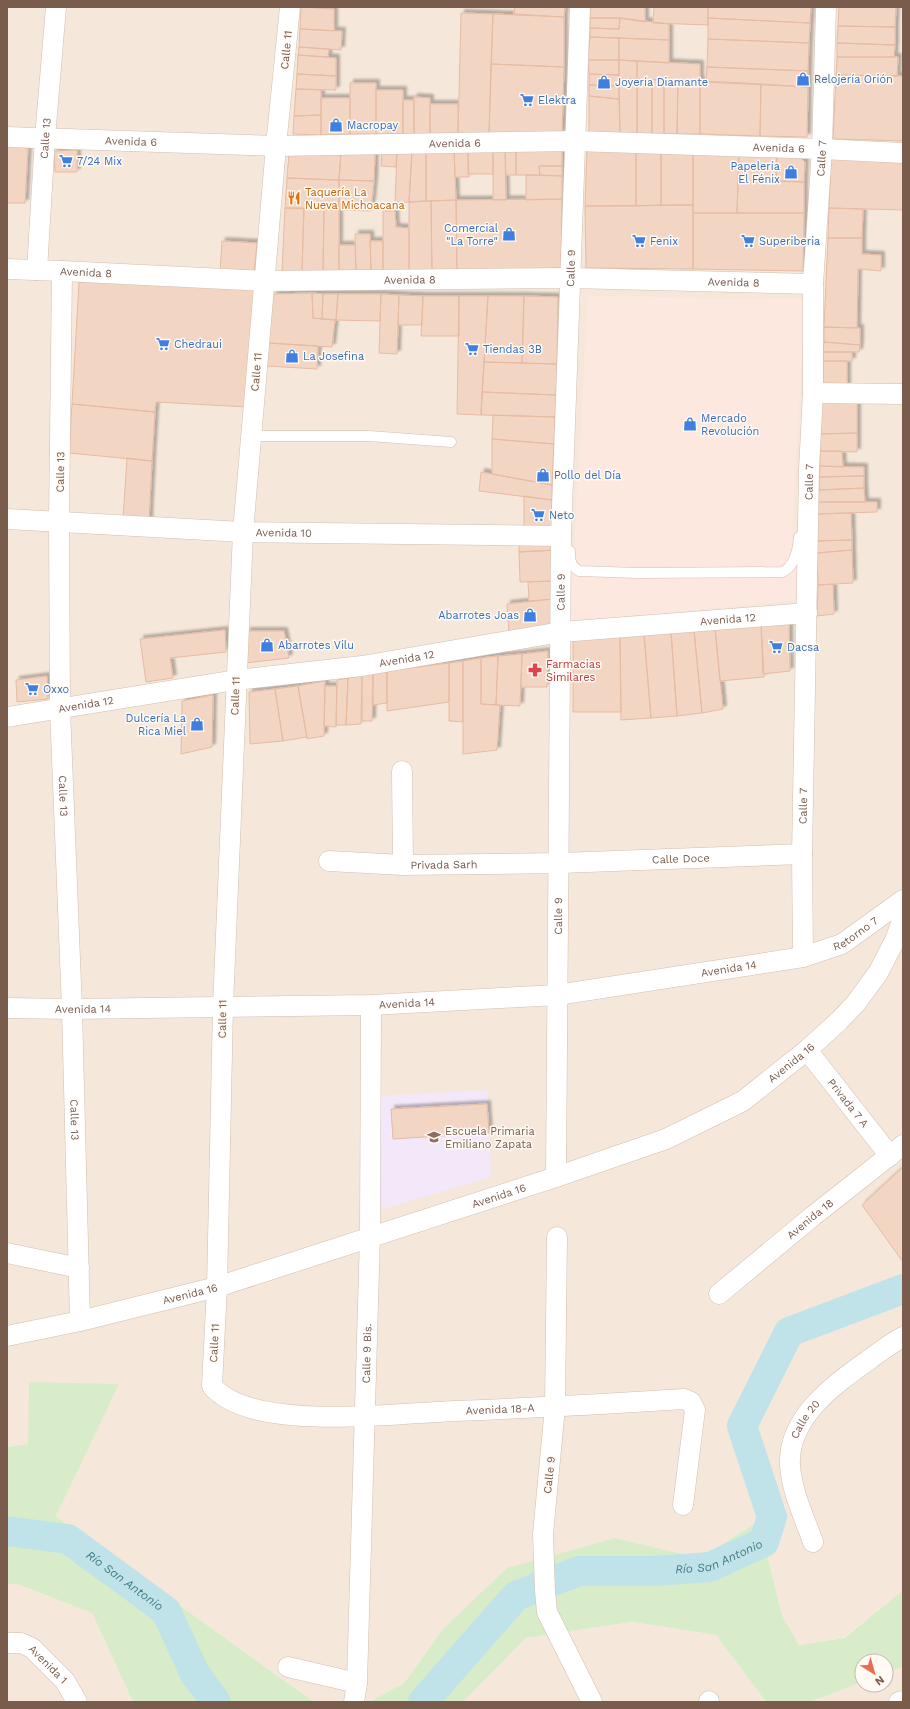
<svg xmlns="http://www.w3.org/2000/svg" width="910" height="1709" font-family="'Work Sans',sans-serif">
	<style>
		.residential { fill: #f5e8da }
		.commercial { fill: #fde8e0 }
		.education { fill: #f3e8fa }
		.green { fill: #d8ecc9 }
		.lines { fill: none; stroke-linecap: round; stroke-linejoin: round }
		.river { stroke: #bfe3e8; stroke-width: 30 }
		.building { fill: #f3d5c3; stroke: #e6bba3; filter: url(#shadow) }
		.lane-casing { stroke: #d1beb0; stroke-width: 11 }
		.street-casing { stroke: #d1beb0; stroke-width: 21 }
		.lane { stroke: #fff; stroke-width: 10 }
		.street { stroke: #fff; stroke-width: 20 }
		.labels { text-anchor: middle; stroke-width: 3; stroke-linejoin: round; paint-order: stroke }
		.street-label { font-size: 11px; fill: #7a5c4d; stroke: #fffaf3 }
		.shop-label { font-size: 11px; fill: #366cbe; stroke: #fffaf3; text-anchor: start }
		.food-label { font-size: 11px; fill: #c56008; stroke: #fffaf3; text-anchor: start }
		.health-label { font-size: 11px; fill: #be3a42; stroke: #fffaf3; text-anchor: start }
		.education-label { font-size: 11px; fill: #785e54; stroke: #fffaf3; text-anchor: start }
		.water-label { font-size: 12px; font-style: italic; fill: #437c86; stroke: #fffaf3 }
	</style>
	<defs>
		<filter id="shadow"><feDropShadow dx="3.5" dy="-3.5" stdDeviation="1" flood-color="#0004"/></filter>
	</defs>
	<rect width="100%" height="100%" fill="#fdf6ec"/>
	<path class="residential" d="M7,7h896v1583l-60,48 -44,7 -17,-30 -23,-94 -59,37 -85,-20 -172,91 -39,54 -35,19h-55l-258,-186 62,-132 -90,60 -21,3z
		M7,1584h10l75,29 41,89h-126z
		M632,1622l84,13 50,67h-303l63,-64z
		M903,1667v35h-93l52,-20v3h24v-12z"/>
	<path class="commercial" d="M588,296l217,3 -14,251 13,1 -2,49 -236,22v-73h8z"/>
	<path class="education" d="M488,1090l3,87 -112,33 -1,-114z"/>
	<path class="green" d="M29,1382l90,2 -63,132 258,186h-181l-41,-89 -75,-29h-10v-137l21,-3z
		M759,1521l23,94 17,30 45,-7 59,-48v77l-17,6v-12h-24v21l-52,20h-44l-50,-67 -84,-13 -106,16 -63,64h-94l35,-19 39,-54 64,-61 108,-30 85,20z"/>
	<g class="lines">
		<g class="river">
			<path id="s1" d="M7,1531l61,8 98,72 29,63 21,28"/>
			<path id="s2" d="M423,1702l93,-106 63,-25h76l55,-4 54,-25 8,-25 -30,-91 47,-94 114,-43"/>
		</g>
	</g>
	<path class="building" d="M301,7l33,2v22l-34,-2z
		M515,7h50l-1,10 -50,-3z
		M590,7h55v15l-25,-4h-30z
		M654,7h54v18l-55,-2z
		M708,7h103l-1,16 -102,-5z
		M839,7h57l-1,20 -57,-1z
		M461,13l32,1 -4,120h-31z
		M493,14l71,3v50l-73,-3z
		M590,18h30l-1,11 -29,-1z
		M620,18l49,6v16l-79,-3v-9l29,1z
		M708,18l102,5 -1,20 -101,-4z
		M838,26l57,1v18l-58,-2z
		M300,29l42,2 -1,19 -42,-3z
		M590,37l29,1v22h-31z
		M619,38l50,2v23l-50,-3z
		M708,39l101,4 -1,28 -101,-4z
		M837,43l58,2 -1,12h-57z
		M299,47l30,2 -1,8 -30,-2z
		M298,55l38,3v18l-39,-2z
		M837,57h61l-1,19 -61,-1z
		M588,60h31v15l-30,-1z
		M619,60l18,1v18h-18z
		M637,61l63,3v17l-63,-2z
		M491,64l73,3 -2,67h-73z
		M707,67l101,4v16l-102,-5z
		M297,74l39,2v14l-40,-1z
		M589,74l30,1v11l-30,-1z
		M836,75l67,1v65l-70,-2z
		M619,79h18v55h-17z
		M637,79l15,1v54h-15z
		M652,80h12v54h-12z
		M664,80l14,1 -1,53h-13z
		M678,81h22v53h-23z
		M700,81l61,3 -1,52 -60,-2z
		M350,83h26v51h-26z
		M761,84l47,3 -1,50 -47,-1z
		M589,85l30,1v13l-30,-3z
		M296,89l25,1v25l-27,1z
		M376,90h27v44h-27z
		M589,96l30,3 1,35h-31z
		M414,97l16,1v36h-16z
		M321,98h29v36l-29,1z
		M403,100h11v34h-11z
		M430,104h28v30h-28z
		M321,115v20l-28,-1 1,-18z
		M7,146l21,2 -3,55h-18z
		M587,147l49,1v58h-51z
		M516,148h46v18h-23l1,9h-24z
		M516,148v27h-10l-1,-26z
		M636,148l25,2v55l-25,1z
		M454,149l2,51 -30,1v-50z
		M454,149h14l1,28h-14z
		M468,149h25v25h-25z
		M493,149h12l1,51h-13z
		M77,150v22h-22l-1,-21z
		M661,150l32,1v54h-32z
		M382,151h15l-1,16 -15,-1z
		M397,151h15l-3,51 -14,1z
		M412,151h14v50l-17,1z
		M693,151l46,1 -2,61h-44z
		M739,152h38l-1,29 28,1v31h-67z
		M777,152l18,1 10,9 -1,20 -28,-1z
		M289,153h52l-2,27 -52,-2z
		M341,153h34l-1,28 -35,-1z
		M831,159l72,1v50l-74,-2z
		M539,166h23v10l-22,-1z
		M526,175l36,1v23l-36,1z
		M287,178l52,2v30l-54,-2z
		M339,180l35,1 -3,30 -32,-1z
		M562,199l-1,69 -104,2 -1,-70z
		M456,200l1,70h-25l-1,-69z
		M431,201l1,69h-23v-68z
		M693,205v64l-107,-1 -1,-62z
		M285,208h19l-2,63h-20z
		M304,208l20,1 -1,62h-21z
		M829,208l34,1 -1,29h-34z
		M324,209l15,1v61h-16z
		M383,211h12l1,16 13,1v42l-26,1z
		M693,213h111l-1,58 -110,-2z
		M355,234h15l1,37h-15z
		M828,238h34v16l19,1v16l-23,-2 -1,59 -33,-1z
		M222,241l35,2 -3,30 -34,-1z
		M370,241h13v30h-12z
		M339,245h16l1,26h-17z
		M79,282l176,5 -8,120 -91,-5 -1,10 -83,-8z
		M312,293l11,1 -1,25 -9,-1z
		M312,293l1,25 22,2 -3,27 -64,-4 2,-43 5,-6z
		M323,294h15l-2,26 -14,-1z
		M338,294h43l-1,27 -44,-1z
		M381,294l18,1 -2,59 -18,-1z
		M399,295l24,1 -1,29h-24z
		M423,296h36v40h-38z
		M459,296h29l-7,119 -24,-1z
		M488,296h36l-2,67 -38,-1z
		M524,296l34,1 -1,67 -35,-1z
		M824,327l36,1v17l-36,-3z
		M824,342l36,3 -1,7h-36z
		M268,343l50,3 -1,23 -50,-3z
		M823,352h29v9h-29z
		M823,361h24v26h-24z
		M484,362l73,2 -1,31 -74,-3z
		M482,392l74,3 -1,22 -74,-2z
		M857,399v34l-37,1 2,-34z
		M72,404l83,8 -3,49 -83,-8z
		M493,415l62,2 -1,27 -62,-5z
		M857,433v19l-37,-1v-17z
		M492,439l62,5 -2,41 -60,-11z
		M820,451h22l1,16 -23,-1z
		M127,458l25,3 -3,60 -26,-2z
		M820,466l44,1v9l-45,1z
		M481,472l71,13v15l-73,-9z
		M864,476v12l-45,2v-13z
		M864,488l1,14h-47l1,-12z
		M524,496l28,4v31l-28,-1z
		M818,502h59v10l-60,2z
		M851,513l1,27 -35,1v-27z
		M852,540v10l-35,3v-12z
		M555,542v8l-36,2v-9z
		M555,550l-1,31 -34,1 -1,-30z
		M852,550l1,33 -35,2 -1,-32z
		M554,581l-1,18 -24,2 -1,-19z
		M833,584l1,30 -17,2 1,-31z
		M553,599l-2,28 -42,7 -2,-30z
		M789,622l1,49 -27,3 -2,-50z
		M761,624l3,53 -44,4 -5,-53z
		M715,628l8,81 -21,4 -8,-83z
		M225,630l1,22 -56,6 3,20 -27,4 -6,-43z
		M694,630l8,83 -25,3 -6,-84z
		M247,631h37l5,27 -44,5z
		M671,632l6,84 -26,2 -7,-84z
		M644,634l7,84 -30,2 -1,-84z
		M620,636l1,76h-48v-71z
		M548,651l-1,36h-26l1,-33z
		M522,654l-2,52 -24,-1 2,-49z
		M498,656l-2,49 -15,-1v-46z
		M481,658v46l19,1 -3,45 -34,4v-93z
		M463,661v61l-14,-1v-58z
		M449,663v39l-62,9v-40z
		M387,671v32l-14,2v-32z
		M373,673l-1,48h-10v-45z
		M47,676l1,23 -31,3 -1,-22z
		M362,676l-1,48 -15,1 2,-47z
		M348,678l-2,47h-10l1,-45z
		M325,681l-1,55 -17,3 -9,-53z
		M298,686l9,51 -24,4 -8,-52z
		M325,686h12l-1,41 -12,-1z
		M275,689l8,52 -33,3 -1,-52z
		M213,695l-1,52 -31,7 1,-53z
		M487,1104l2,29 -96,6 -2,-30z
		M903,1167v95l-41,-57z"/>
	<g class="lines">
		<g class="lane-casing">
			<path id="lane" d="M250,436h119l82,6
				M570,551c0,10 0,14 9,20l59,2 144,-1c13,-5 16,-23 17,-35"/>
		</g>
		<g class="street-casing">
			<g id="street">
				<path id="s3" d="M290,7l-14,139 -33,386 -20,474 -6,281 -5,99c39,47 186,27 243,25 77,-3 153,-7 229,-12l7,3 4,8 -12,95"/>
				<path id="s4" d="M7,137l269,9 299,-5 247,8 81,4"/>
				<path id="s5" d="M7,269l55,2 203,10 305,-3 243,6"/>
				<path id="s6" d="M37,270l8,-132 11,-131"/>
				<path id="s7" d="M62,271l-3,251 1,187 12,300 8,312"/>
				<path d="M813,393l90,1"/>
				<path id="s8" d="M7,519l236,13 318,4"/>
				<path id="s9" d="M7,717l229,-37 126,-14 199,-34 246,-19"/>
				<path d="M402,771l1,94"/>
				<path id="s10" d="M329,861l74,4 157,-2 242,-9"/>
				<path id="s11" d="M803,957l-1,-103 7,-385 4,-76v-109l9,-135 4,-142"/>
				<path id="s12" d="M7,1008l65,1 299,-4 186,-10 246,-38 39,-13 61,-44"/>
				<path id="s13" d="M807,1050l83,106"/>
				<path id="s14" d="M556,1177l5,-641 19,-529"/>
				<path d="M557,1237l-2,170 -12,127 2,57 2,21 45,90"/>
				<path d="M7,1253l72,15"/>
				<path id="s15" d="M719,1294l94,-78 90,-71"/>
				<path id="s16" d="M7,1336l73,-15 137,-34 339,-110 110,-38 77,-38 64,-51 32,-29 17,-18 22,-30 18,-35 7,-21"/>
				<path id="s17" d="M813,1542c-9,-25 -21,-50 -23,-76 -3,-49 45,-82 80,-107 11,-8 21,-16 33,-22"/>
				<path id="s18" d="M7,1643h14l11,5 33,33 12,21"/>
				<path d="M288,1667l69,16"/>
				<path id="s19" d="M354,1702l3,-19 13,-447 1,-231"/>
				<path d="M709,1702v-1"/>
				<path d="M899,1702l4,-1"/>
			</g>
		</g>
		<use href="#lane" class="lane"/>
		<use href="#street" class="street"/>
	</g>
	<defs>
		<g id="shop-bare" transform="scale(1.08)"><path d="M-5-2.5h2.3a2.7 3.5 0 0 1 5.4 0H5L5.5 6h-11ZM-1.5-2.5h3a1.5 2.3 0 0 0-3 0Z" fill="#3f7fe0" stroke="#fffaf3" stroke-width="2.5" paint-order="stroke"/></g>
		<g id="supermarket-bare" transform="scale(1.08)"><path d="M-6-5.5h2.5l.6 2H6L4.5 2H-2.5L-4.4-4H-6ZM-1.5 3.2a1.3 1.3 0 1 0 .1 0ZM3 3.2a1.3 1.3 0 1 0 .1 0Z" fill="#3f7fe0" stroke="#fffaf3" stroke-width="2.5" paint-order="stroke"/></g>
		<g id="restaurant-bare" transform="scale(1.08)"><path d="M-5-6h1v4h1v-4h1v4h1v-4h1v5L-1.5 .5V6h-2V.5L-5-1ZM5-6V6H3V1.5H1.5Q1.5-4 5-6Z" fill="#e8710a" stroke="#fffaf3" stroke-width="2.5" paint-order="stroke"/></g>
		<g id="pharmacy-bare" transform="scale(1.08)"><path d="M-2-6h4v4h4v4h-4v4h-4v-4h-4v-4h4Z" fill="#e0444e" stroke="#fffaf3" stroke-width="2.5" paint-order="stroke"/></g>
		<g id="school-bare" transform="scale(1.08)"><path d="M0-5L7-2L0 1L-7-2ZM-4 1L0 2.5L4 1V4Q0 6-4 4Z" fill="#8d6e63" stroke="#fffaf3" stroke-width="2.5" paint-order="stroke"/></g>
	</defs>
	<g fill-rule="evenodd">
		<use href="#shop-bare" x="803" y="79"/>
		<use href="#shop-bare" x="604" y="82"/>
		<use href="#supermarket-bare" x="527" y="100"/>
		<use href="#shop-bare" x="336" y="125"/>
		<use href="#supermarket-bare" x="66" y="161"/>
		<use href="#shop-bare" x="791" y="172"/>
		<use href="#restaurant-bare" x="294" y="198"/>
		<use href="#shop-bare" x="509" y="234"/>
		<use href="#supermarket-bare" x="639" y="241"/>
		<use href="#supermarket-bare" x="748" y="241"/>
		<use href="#supermarket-bare" x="163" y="344"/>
		<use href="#supermarket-bare" x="472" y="349"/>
		<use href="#shop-bare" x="292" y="356"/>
		<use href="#shop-bare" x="690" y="424"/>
		<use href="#shop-bare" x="543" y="475"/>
		<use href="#supermarket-bare" x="538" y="515"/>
		<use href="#shop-bare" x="530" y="615"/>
		<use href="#shop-bare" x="267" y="645"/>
		<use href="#supermarket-bare" x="776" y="647"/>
		<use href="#pharmacy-bare" x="535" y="670"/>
		<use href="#supermarket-bare" x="32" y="689"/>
		<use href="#shop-bare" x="197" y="724"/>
		<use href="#school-bare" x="434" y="1137"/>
	</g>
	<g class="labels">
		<g class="street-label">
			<text transform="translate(286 50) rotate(-84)" y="4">Calle 11</text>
			<text dy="4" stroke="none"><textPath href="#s6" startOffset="132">Calle 13</textPath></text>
			<text dy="4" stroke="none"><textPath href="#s4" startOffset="124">Avenida 6</textPath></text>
			<text dy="4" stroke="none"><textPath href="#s4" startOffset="448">Avenida 6</textPath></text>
			<text dy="4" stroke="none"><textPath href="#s4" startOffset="772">Avenida 6</textPath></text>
			<text dy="4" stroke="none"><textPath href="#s11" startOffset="799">Calle 7</textPath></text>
			<text dy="4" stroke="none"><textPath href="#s14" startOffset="909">Calle 9</textPath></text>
			<text dy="4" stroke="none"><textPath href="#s5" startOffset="79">Avenida 8</textPath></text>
			<text dy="4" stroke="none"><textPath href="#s5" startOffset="403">Avenida 8</textPath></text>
			<text dy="4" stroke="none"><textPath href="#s5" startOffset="727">Avenida 8</textPath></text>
			<text transform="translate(256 372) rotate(-85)" y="4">Calle 11</text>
			<text transform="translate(60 472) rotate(-89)" y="4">Calle 13</text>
			<text dy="4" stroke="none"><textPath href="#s11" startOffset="475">Calle 7</textPath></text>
			<text dy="4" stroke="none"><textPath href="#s8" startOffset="277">Avenida 10</textPath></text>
			<text dy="4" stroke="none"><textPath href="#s14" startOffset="585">Calle 9</textPath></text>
			<text dy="4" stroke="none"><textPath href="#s9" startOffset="728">Avenida 12</textPath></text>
			<text dy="4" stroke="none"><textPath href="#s9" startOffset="404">Avenida 12</textPath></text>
			<text transform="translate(235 696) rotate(-88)" y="4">Calle 11</text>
			<text dy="4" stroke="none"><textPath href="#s9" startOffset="80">Avenida 12</textPath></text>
			<text dy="4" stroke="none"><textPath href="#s7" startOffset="525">Calle 13</textPath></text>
			<text dy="4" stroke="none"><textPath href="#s11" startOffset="151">Calle 7</textPath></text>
			<text dy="4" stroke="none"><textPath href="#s10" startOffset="352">Calle Doce</textPath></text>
			<text dy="4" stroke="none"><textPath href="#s10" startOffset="115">Privada Sarh</textPath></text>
			<text dy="4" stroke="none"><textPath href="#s14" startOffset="261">Calle 9</textPath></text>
			<text dy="4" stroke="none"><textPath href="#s12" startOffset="857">Retorno 7</textPath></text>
			<text dy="4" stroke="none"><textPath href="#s12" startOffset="724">Avenida 14</textPath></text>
			<text dy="4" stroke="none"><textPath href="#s12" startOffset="400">Avenida 14</textPath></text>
			<text dy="4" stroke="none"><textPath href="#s12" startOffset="76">Avenida 14</textPath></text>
			<text transform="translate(222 1019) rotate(-89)" y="4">Calle 11</text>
			<text dy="4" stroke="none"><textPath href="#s16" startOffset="836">Avenida 16</textPath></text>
			<text dy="4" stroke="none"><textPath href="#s13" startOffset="67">Privada 7 A</textPath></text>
			<text dy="4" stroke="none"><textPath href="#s7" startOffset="849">Calle 13</textPath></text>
			<text dy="4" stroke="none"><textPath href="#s16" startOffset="512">Avenida 16</textPath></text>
			<text dy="4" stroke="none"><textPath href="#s15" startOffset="118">Avenida 18</textPath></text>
			<text dy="4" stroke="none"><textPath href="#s16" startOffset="188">Avenida 16</textPath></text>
			<text transform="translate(214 1343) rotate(-87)" y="4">Calle 11</text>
			<text dy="4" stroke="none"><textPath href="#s19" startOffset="349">Calle 9 Bis.</textPath></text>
			<text dy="4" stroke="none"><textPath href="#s3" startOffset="1677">Avenida 18-A</textPath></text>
			<text dy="4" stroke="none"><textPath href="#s17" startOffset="130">Calle 20</textPath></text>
			<text transform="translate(549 1475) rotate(-84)" y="4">Calle 9</text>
			<text dy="4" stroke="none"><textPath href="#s18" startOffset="49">Avenida 1</textPath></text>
		</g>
		<g class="shop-label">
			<text x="814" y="83">Relojería Orión</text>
			<text x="615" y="86">Joyería Diamante</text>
			<text x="538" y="104">Elektra</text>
			<text x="347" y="129">Macropay</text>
			<text x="77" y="165">7/24 Mix</text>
			<text x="780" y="170" text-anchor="end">Papelería<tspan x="780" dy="13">El Fénix</tspan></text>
			<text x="498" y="232" text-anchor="end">Comercial<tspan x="498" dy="13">"La Torre"</tspan></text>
			<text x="650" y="245">Fenix</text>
			<text x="759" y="245">Superiberia</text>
			<text x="174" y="348">Chedraui</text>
			<text x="483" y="353">Tiendas 3B</text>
			<text x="303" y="360">La Josefina</text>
			<text x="701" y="422">Mercado<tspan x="701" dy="13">Revolución</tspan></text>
			<text x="554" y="479">Pollo del Día</text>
			<text x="549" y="519">Neto</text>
			<text x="519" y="619" text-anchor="end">Abarrotes Joas</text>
			<text x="278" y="649">Abarrotes Vilu</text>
			<text x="787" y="651">Dacsa</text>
			<text x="43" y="693">Oxxo</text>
			<text x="186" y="722" text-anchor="end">Dulcería La<tspan x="186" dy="13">Rica Miel</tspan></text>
		</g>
		<g class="food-label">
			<text x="305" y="196">Taquería La<tspan x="305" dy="13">Nueva Michoacana</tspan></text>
		</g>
		<g class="health-label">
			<text x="546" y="668">Farmacias<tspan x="546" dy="13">Similares</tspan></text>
		</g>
		<g class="education-label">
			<text x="445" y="1135">Escuela Primaria<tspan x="445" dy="13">Emiliano Zapata</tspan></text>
		</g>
		<g class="water-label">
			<text dy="4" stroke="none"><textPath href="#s2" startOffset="351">Río San Antonio</textPath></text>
			<text dy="4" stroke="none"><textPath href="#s1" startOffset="132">Río San Antonio</textPath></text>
		</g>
	</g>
	<rect width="910" height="1709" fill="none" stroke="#7a5c4d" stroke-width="16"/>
	<g transform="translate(874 1673) rotate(143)"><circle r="19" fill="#fffaf3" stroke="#cabbb1"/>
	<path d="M0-3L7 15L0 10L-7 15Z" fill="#e76f51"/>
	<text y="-6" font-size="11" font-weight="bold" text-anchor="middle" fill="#7a5c4d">N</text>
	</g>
</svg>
